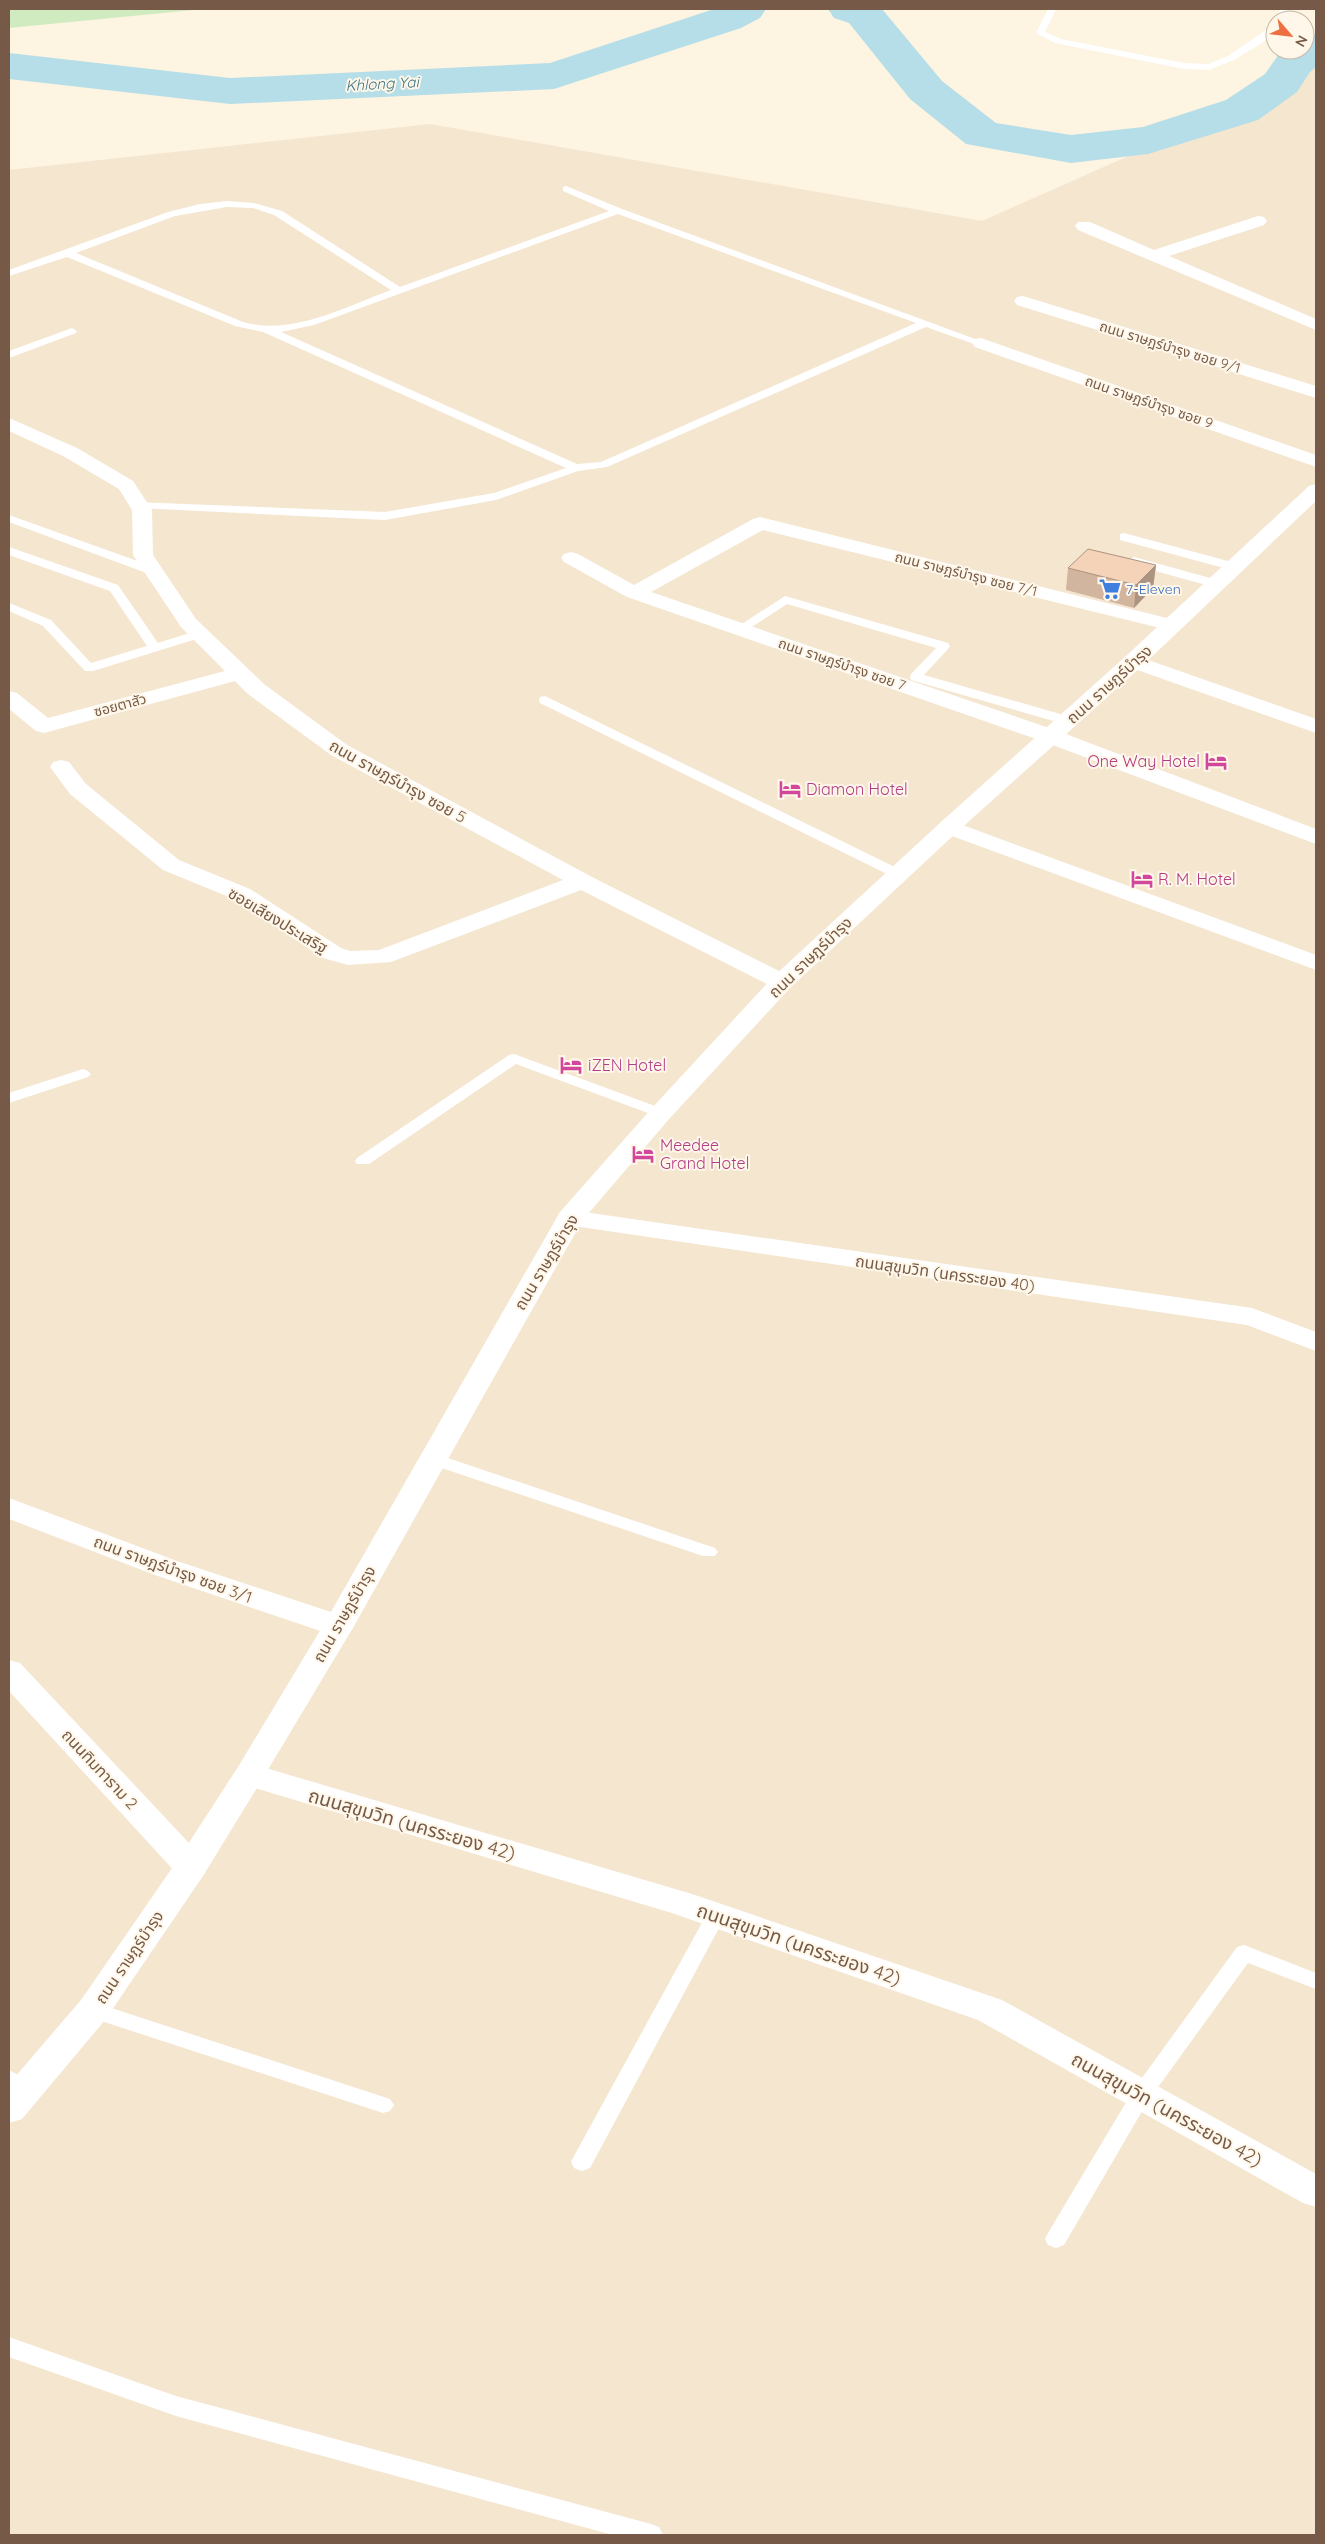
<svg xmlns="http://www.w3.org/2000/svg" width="1325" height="2544" font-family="Quicksand,'Noto Sans Thai',sans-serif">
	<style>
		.residential { fill: #f5e6d0 }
		.green { fill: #d0ebc0 }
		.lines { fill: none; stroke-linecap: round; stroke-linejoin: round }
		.river { fill: #b6dee8; fill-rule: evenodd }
		.service { fill: #fff; fill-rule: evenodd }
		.minor { fill: #fff; fill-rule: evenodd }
		.tertiary { fill: #fff; fill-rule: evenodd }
		.wall { fill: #d2b59e }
		.shaded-wall { fill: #ab9481 }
		.building { fill: #f4d3b8; stroke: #ab9481 }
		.labels { text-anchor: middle; stroke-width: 4; stroke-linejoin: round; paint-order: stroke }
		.far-street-label { font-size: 14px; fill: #765a47; stroke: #fff7e9 }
		.far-shop-label { font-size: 14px; fill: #366cbe; stroke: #fff7e9; text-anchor: start }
		.far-water-label { font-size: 15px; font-style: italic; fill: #3d7583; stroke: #fff7e9 }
		.street-label { font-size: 16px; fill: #765a47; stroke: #fff7e9 }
		.hotel-label { font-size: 16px; fill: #b23c85; stroke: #fff7e9; text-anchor: start }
		.near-street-label { font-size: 19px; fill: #765a47; stroke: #fff7e9 }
	</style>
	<rect width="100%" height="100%" fill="#fdf4e2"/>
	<path class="residential" d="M1316,48v2487h-1307v-2365l421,-46 552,97 151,-67z"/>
	<path class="green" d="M9,9h195l-195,19z"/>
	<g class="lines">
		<path class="river" d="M714,9h52l-6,9 -19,10 -187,61 -324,15 -221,-25v-26l221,25 320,-15z
			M828,9h54l60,72 54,42 75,12 72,-8 83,-27 39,-26 14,-20 5,-4h21v-13l11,-3v33l-6,5 -13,20 -39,28 -110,34 -77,9 -105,-19 -56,-45 -61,-76 -15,-5z"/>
		<path class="service" d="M1048,9h8l-11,23 16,7 123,24 24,1 20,-8 47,-32v8l-13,11 -28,17 -25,10 -25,-1 -129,-26 -19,-10z
			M1280,9h8l-5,11 -8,1z
			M566,186l56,23 364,134 -5,3 -4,-1 -51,-18 -319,140 -29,4 -82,29 -111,20 -247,-12 -6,-4 2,-2 251,10 109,-19 72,-25 -303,-136 -28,-6 -168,-69 -58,19v-6l159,-58 32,-8 27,-3 27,2 28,8 118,76 209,-76 -46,-20v-4zM227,207l26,1 21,7 117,75c-47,17 -98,46 -148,32l-167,-69 99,-37zM618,214l298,109 -315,139 -24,2 -296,-132 33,-7z
			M72,328l5,3 -1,2 -67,25v-7z
			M9,515l148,53 2,3 -2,3h-8l-140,-52z
			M1124,533l115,31 2,3 -6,4 -115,-31v-6z
			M9,547l109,38 40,58 41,-13 6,4 -2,3 -110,34h-8l-42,-45 -34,-15v-8l42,17 40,43 56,-17 -37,-55 -101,-36z
			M1134,557l87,24 2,3 -6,4 -87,-24 -2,-3z
			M785,596l163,47 2,3 -2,3 -24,26 150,43 2,3 -7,4 -5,-1 -153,-44 -1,-3 1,-3 25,-26 -149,-44 -43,28h-8l-2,-3z
			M545,696l358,175 2,3 -7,4 -5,-1 -353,-174 -1,-3 1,-3z
			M514,1054l152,56 3,3 -3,3h-10l-140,-52 -147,100h-12l-2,-3 2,-3 152,-103z
			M83,1069l5,2 3,3 -3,3 -79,26v-10z
			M433,1453l282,95 3,4 -3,4h-12l-276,-93 -3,-4 3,-4z
			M716,1907l7,3 3,5 -136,253 -8,3 -8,-3 -3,-6 3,-6 135,-246z
			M1244,1945l72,28v16l-68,-26 -100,138 -84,144 -8,3 -8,-3 -3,-6 3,-6 86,-144 103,-142z
			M93,2002l297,97 4,6 -4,6 -7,2 -297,-97 -3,-6 3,-6z
			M9,2070l24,13 4,6 -4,6 -7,2 -17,-8z
			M9,2337l167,59 475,128 8,3 4,8h-50l-437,-119 -167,-59z"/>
		<path class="minor" d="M1258,216l6,1 3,4 -3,4 -95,31 147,63v11l-238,-100 -3,-4 3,-4h12l64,28z
			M1023,296l293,90v12l-299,-93 -3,-4 3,-4z
			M981,338l335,117v12l-341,-120 -3,-4 3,-4z
			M9,418l68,30 56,33 19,29 1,45 43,64 68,65 83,61 243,131 201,101 3,5 -3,5 -9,2 -9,-2 -192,-97 -190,72 -43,3 -25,-7 -89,-59 -71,-29 -93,-76 -20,-27 3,-5 8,-2 8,2 17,22 93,76 71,29 91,59 9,3 29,-1 184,-70 -232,-125 -83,-61 -13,-13 -191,52 -8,-2 -27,-22v-18l8,2 31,25 177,-47 -44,-44 -48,-72 -1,-45 -13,-21 -56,-33 -54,-25z
			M760,517l419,104 4,4 -4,4 -7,2 -409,-101 -112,62 407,139 258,98v15l-274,-103 -415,-144 -63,-35 -3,-4 3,-4 7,-2 7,2 56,31 119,-66z
			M1134,655l182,64v14l-190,-67 -3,-5 3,-5z
			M949,820l367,135v15l-375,-138 -4,-5 4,-5z
			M570,1210l682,98 64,24v19l-69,-26 -687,-101 -3,-6 3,-6z
			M9,1498l168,63 172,57 5,8 -5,8 -11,3 -183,-62 -146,-56z
			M9,1660l11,3 183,195 5,9 -5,9 -12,4 -12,-4 -170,-185z
			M249,1763l443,131 310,106 314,174v33l-13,-4 -325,-183 -306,-107 -434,-130 -5,-8 5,-8z"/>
		<path class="tertiary" d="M1316,484v17l-174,165 -185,166 -166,155 -121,131 -88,103 -228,405 -94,157 -57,93 -98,144 -83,99 -13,4v-39l72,-84 98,-142 59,-91 86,-143 236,-412 92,-104 121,-131 168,-155 185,-166 183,-170z"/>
	</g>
	<path class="wall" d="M1156,565l-3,23 -19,20 -68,-18 2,-22z"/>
	<path class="shaded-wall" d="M1156,565l-3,23 -19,20 2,-23z"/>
	<path class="building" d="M1088,549l68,16 -20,20 -68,-17z"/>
	<defs>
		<g id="supermarket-bare" transform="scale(1.725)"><path d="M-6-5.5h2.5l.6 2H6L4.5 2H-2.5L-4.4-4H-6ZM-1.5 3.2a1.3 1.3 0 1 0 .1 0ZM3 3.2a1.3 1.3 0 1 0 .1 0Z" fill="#3f7fe0" stroke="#fff7e9" stroke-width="2.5" paint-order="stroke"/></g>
		<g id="hotel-bare" transform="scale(1.725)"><path d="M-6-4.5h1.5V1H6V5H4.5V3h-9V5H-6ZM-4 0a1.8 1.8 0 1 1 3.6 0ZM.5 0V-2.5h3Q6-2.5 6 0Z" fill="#d1479c" stroke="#fff7e9" stroke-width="2.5" paint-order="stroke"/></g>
	</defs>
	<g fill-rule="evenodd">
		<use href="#supermarket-bare" x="1110" y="589"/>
		<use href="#hotel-bare" x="1216" y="761"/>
		<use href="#hotel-bare" x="790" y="789"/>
		<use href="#hotel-bare" x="1142" y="879"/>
		<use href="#hotel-bare" x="571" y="1065"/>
		<use href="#hotel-bare" x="643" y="1154"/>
	</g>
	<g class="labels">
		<g class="far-street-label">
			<text transform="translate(1170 347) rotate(17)" y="5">ถนน ราษฎร์บำรุง ซอย 9/1</text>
			<text transform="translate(1149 402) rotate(19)" y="5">ถนน ราษฎร์บำรุง ซอย 9</text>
			<text transform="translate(966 574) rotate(14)" y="5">ถนน ราษฎร์บำรุง ซอย 7/1</text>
			<text transform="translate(842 664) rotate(19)" y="5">ถนน ราษฎร์บำรุง ซอย 7</text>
			<text transform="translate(120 705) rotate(-15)" y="5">ซอยตาสัว</text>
		</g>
		<g class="far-shop-label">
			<text x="1126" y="594">7-Eleven</text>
		</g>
		<g class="far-water-label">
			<text transform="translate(382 84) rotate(-3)" y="5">Khlong Yai</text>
		</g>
		<g class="street-label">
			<text transform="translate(1109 684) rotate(-42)" y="6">ถนน ราษฎร์บำรุง</text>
			<text transform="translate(398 781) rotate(29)" y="6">ถนน ราษฎร์บำรุง ซอย 5</text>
			<text transform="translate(278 920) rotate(31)" y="6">ซอยเสียงประเสริฐ</text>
			<text transform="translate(810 957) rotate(-44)" y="6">ถนน ราษฎร์บำรุง</text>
			<text transform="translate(546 1262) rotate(-59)" y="6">ถนน ราษฎร์บำรุง</text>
			<text transform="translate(945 1273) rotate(8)" y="6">ถนนสุขุมวิท (นครระยอง 40)</text>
			<text transform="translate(173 1569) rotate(20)" y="6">ถนน ราษฎร์บำรุง ซอย 3/1</text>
			<text transform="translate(344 1614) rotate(-60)" y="6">ถนน ราษฎร์บำรุง</text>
			<text transform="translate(100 1769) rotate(47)" y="6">ถนนทิมทาราม 2</text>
			<text transform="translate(129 1957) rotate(-56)" y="6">ถนน ราษฎร์บำรุง</text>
		</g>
		<g class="hotel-label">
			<text x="1200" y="767" text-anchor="end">One Way Hotel</text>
			<text x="806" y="795">Diamon Hotel</text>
			<text x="1158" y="885">R. M. Hotel</text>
			<text x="588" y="1071">iZEN Hotel</text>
			<text x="660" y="1151">Meedee<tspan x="660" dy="18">Grand Hotel</tspan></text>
		</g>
		<g class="near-street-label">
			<text transform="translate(412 1824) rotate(16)" y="7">ถนนสุขุมวิท (นครระยอง 42)</text>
			<text transform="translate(799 1944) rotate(19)" y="7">ถนนสุขุมวิท (นครระยอง 42)</text>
			<text transform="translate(1167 2109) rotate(29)" y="7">ถนนสุขุมวิท (นครระยอง 42)</text>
		</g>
	</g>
	<rect width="1325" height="2544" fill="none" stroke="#765a47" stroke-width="20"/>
	<g transform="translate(1290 35) rotate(118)"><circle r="24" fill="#fff7e9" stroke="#c8b8a8"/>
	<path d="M0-4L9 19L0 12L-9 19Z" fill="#ee6f41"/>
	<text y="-8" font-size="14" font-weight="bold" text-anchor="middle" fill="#765a47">N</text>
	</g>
</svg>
